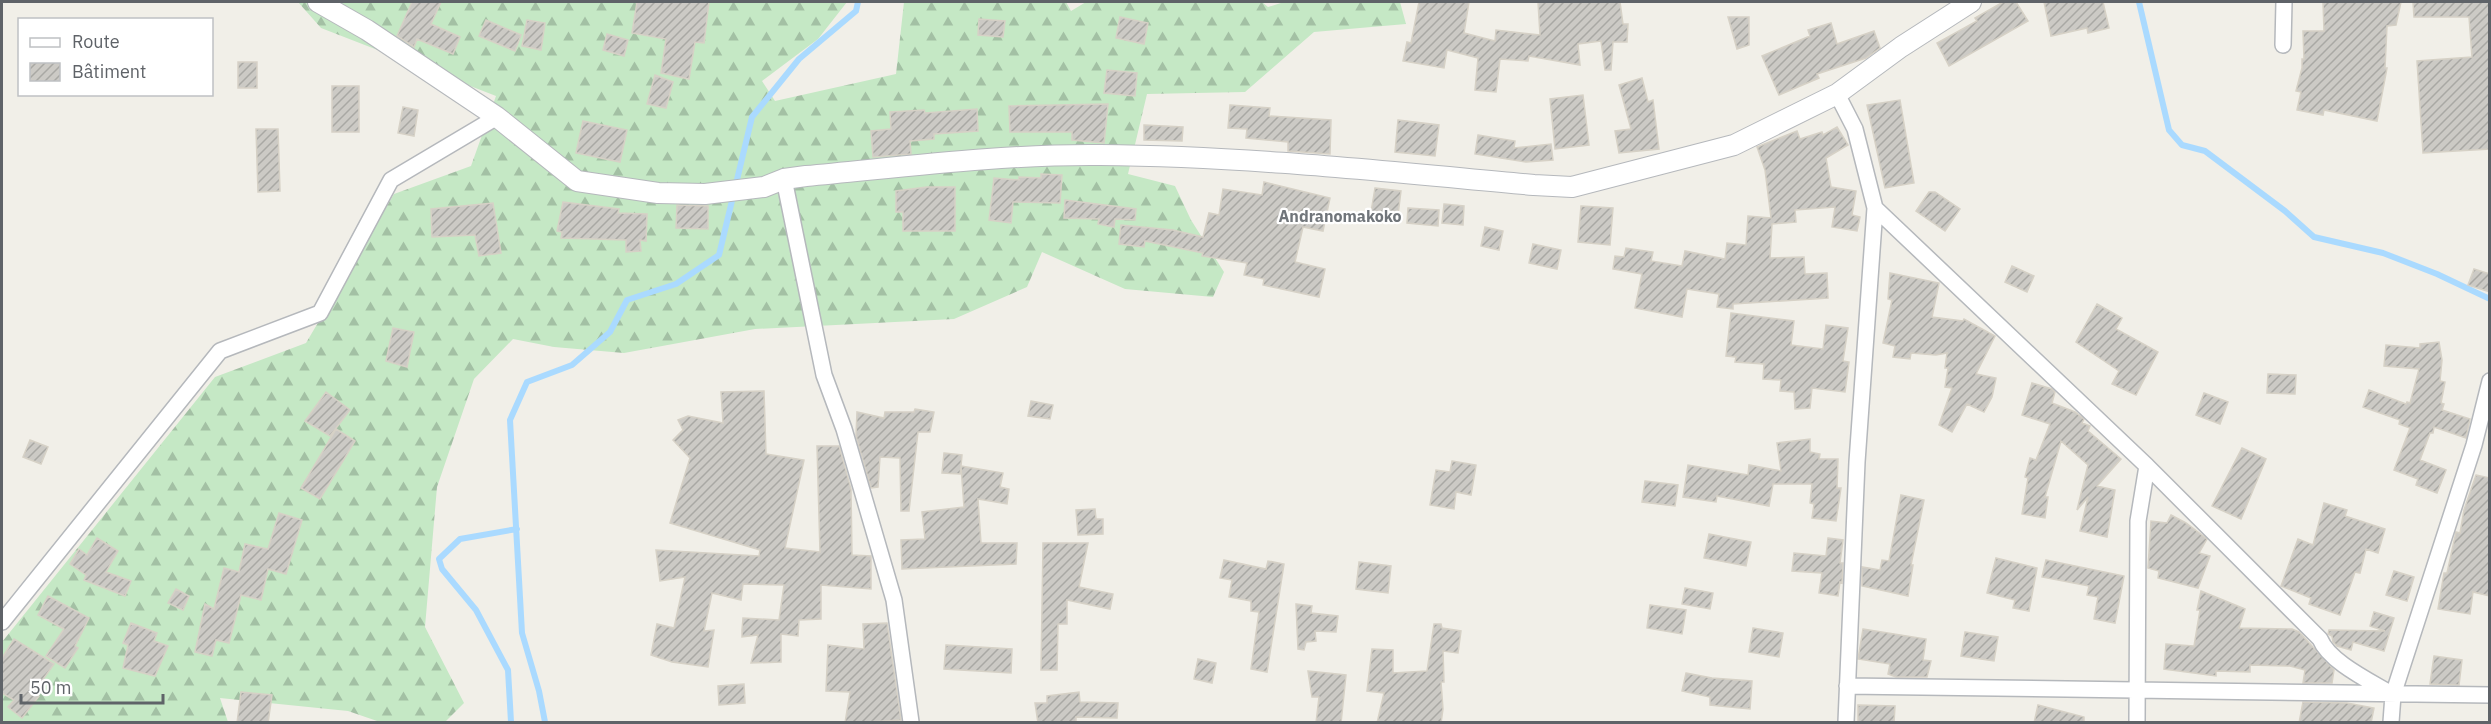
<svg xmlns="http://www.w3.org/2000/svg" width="2491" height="724" font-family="'IBM Plex Sans',sans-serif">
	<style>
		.forest { fill: url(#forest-firs) }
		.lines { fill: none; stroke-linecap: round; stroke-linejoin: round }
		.stream { stroke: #aadaff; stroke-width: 6 }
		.building { fill: url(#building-hatch); stroke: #d6d1c6; stroke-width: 1.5 }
		.minor-casing { stroke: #b5b8bc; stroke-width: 18 }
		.tertiary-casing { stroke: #b5b8bc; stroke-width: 22 }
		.minor { stroke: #fff; stroke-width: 15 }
		.tertiary { stroke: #fff; stroke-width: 20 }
		.labels { text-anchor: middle; stroke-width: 4.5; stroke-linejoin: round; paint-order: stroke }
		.neighbourhood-label { font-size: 16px; font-weight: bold; fill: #70757a; stroke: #fff }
	</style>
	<defs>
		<pattern id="forest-firs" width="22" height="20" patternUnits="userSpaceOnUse" patternTransform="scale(1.5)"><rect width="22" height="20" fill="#c5e8c5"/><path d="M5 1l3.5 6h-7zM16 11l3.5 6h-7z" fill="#a3c0a4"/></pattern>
		<pattern id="building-hatch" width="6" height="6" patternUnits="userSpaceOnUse" patternTransform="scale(1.5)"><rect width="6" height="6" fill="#cccac5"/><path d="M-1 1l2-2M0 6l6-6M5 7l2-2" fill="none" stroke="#a9a8a4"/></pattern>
	</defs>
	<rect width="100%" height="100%" fill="#f1efe8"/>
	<path class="forest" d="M298,2h549l-29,37 -56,42 13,20 121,-27 8,-72h162l5,9 15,-9h176l6,5 16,-5h116l6,22 -92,8 -69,60 -98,2 -19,80 47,12 16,34 33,52 -11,25 -88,-8 -83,-37 -15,35 -73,32 -199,10 -131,24 -70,-6 -41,-8 -39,40 -37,108 -12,140 39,76 -19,19h-65l-32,-11 -128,-13 8,24h-226v-80l213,-265 91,-34 88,-149 77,-28 25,-70 -175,-68z"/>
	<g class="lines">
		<path class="stream" d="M2139,2l30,128 13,15 23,6 80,60 29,26 69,16 54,21 53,25
			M511,722l-3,-52 -32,-60 -34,-41 -3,-10 21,-20 57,-10
			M545,722l-6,-31 -17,-58 -12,-213 17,-38 45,-17 38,-33 17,-32 49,-16 43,-29 33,-138 47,-58 57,-48 2,-9"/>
	</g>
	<path class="building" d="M412,2h29l-10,22 29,13 -7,17 -36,-15 -3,8 -17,-11z
		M637,2h72l-5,41 -9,-1 -6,37 -28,-6 5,-34 -34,-6z
		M1419,2h50l-5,31 31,8 1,-11 44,5 -2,-33h82l3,22h5l-1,18h-14l-2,28h-6l-4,-29 -23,3 2,21 -51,-9 -1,5 -28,-2 -4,33 -21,-2 3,-32 -31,-8 -3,18 -41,-7 4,-19 4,1z
		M2003,2h13l12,19 -79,45 -12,-23 40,-22 -2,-3z
		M2044,2h59l6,26 -21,5 -1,-5 -36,8z
		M2323,2h78l-5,23 -9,1 -2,42h2l-10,53 -53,-11 -1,5 -26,-5 4,-18 -5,-1 6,-23v-9h2l-1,-28h21z
		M2413,2h77v147l-67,4 -6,-92 55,-4 -3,-40h-55z
		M1120,17l28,6 -4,21 -28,-6z
		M1728,17h21v28l-12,4z
		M979,19l26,2 -2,16 -25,-2z
		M486,20l35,15 -6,16 -36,-15z
		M527,20l18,3 -4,27 -19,-4z
		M1831,23l6,21 37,-13 6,17 -14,10 -49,16 2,4 -40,17 -17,-39 48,-20 -2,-6z
		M607,34l21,6 -4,16 -21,-6z
		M238,62h19v26h-19z
		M1107,70l30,3 -2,23 -31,-3z
		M655,75l18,7 -7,26 -19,-4z
		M1642,78l6,24 5,-2 6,49 -40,4 -4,-22 16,-2 -12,-44z
		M332,86h27v46h-27z
		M1583,95l6,50 -34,4 -5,-50z
		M1900,100l14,83 -29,5 -18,-83z
		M1108,104l-4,39 -32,-3v-8h-62l-1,-26z
		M1230,105l40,3 -1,8 62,4 -1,34 -42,-3v-9l-42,-4 1,-9 -19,-1z
		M403,107l15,3 -4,26 -16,-3z
		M977,109l1,22 -44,3v5l-24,2 1,13 -38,3 -2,-26 20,-2 -1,-17 34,-2 1,3z
		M1398,120l41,5 -4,31 -40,-4z
		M583,121l44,9 -7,32 -44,-9z
		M1144,125l39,2 -1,14 -38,-1z
		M1837,127l11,18 -22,13 5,29 25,4 -4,24 8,2 -3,14 -25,-4 3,-20 -40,3 1,12 -24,2 -2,34 34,-1 1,17 22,-1 1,25 -95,6v5l-16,-2 2,-13 -32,-5 -5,28 -47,-9 7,-34 -29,-5 2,-13 9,1 2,-9 27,4 -2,9 31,5 3,-15 40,8 2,-16 19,2 2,-29 23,2 -6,-48 -8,-23 40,-16 3,8 22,-7 1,3z
		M256,129h22l2,62 -22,1z
		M1478,135l37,6 -1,7 37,-4 2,16 -27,2 -51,-8z
		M1041,174l21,1 -2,28 -47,-1 -2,21 -22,-3 5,-42 25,2v-3l22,1z
		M1264,182l66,16 -7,33 -20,-4 -8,35 30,7 -6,28 -56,-12 1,-6 -20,-4 3,-12 -45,-7 1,-3 -58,-12 -1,6 -25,-3 2,-19 52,5 30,7 6,-24 10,2 4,-26 39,6z
		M927,187h28v44h-52v-19h-7v-21z
		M1375,188l26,3 -3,24 -27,-3z
		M1929,192h6l25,17 -15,22 -29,-20z
		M1065,200l71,9 -1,11 -20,-1 -1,8 -16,-3 1,-5 -35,-1z
		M563,202l56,7 -1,4 29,1 -1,27 -6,-1 1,11 -15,1v-12l-65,-2 1,-6 -5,-1z
		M493,203l8,50 -22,3 -4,-21 -43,2 -1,-28z
		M1444,204l20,2 -1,19 -21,-2z
		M677,205l31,1v23l-32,-1z
		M1581,206l32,2 -3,37 -32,-3z
		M1408,208l31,2 -1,16 -31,-3z
		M1485,227l18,4 -4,19 -18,-4z
		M1533,244l28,6 -4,19 -28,-6z
		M2012,266l22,10 -7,16 -22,-10z
		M2474,269l16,5v18l-22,-7z
		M1890,273l49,10 -7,34 31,4 1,-2 31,17 -19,38 20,4 -4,19 -8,15 -17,-8 -15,28 -13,-7 13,-37 -7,-1 3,-19h-3l2,-15 -11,2 -25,-2 -1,6 -17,-2 2,-11 -12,-3 9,-43 -4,-1z
		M2097,304l25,14 -6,11 42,23 -22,43 -24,-11 7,-13 -43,-29z
		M1731,313l63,8 -3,24 32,4 3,-24 22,3 -5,33 6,1 -4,30 -33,-4 -2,20 -15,1 -1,-17 -14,-1 1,-11 -18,-1 1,-15 -29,-2 1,-5 -10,-1z
		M393,328l21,4 -7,35 -21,-6z
		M2439,342l3,18 -2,21 5,1 -4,21 3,1 -2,6 28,9 -4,19 -32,-11 -1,6h-3l-10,27 26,10 -9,23 -21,-8 2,-6 -24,-9 16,-42 -11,-4 1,-4 -37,-13 6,-17 37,14 1,-2 3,1 9,-34 -35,-3 2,-21 34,3v-4z
		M2268,374l28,1 -1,19 -28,-1z
		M2032,383l20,6 3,3 -3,11 23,9 9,7 -2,4 8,3 -2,5 33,28 -24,27 18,4 -8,47 -27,-6 8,-34 -11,13 11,-45 -27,-24 -16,56h3l-3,21 -23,-4 6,-36 -3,-1 5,-19 6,2 14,-36 -28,-9z
		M764,391l2,63 38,6 -19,88 35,4 -3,-106h22l12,43 1,66 19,1v33l-50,-4v34l-22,1 -1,16 -17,-2v28l-30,1 7,-28 -16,2v-7l1,-12 36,2 5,-35 -41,-1 -2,16 -29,-7 -8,38 10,-1 -6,37 -36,-5 -21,-7 6,-31 17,4 11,-51 -25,4 -4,-31 103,6 1,-6 -90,-27 20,-65 -17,-18 10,-10 -5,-10 10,-4 35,7 -2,-31z
		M326,392l24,18 -20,26 -25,-15z
		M2204,393l24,9 -8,22 -24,-9z
		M1031,401l22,4 -3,14 -22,-3z
		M915,409l19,3 -4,20h-12l-9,79h-8l-1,-53 -20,-1 -2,30 -7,1 -15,-52 1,-24 27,6 1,-6h29z
		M336,429l19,12 -35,58 -19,-11z
		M1810,439v13l10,2 -1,5h19l-1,29h4l-5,33 -24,-3 2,-14 -4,-1 2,-19h-39l-4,22 -52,-10 -1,6 -33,-5 5,-32 60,10 1,-10 32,6 -4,-28z
		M30,440l18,7 -7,17 -18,-7z
		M2242,448l24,11 -25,60 -29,-13z
		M944,453l18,2 -1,11 42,7 -3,14 9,2 -2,15 -29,-5 3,44h36l-1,21 -114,5 -1,-29 24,-1 -3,-27 42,-5 -3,-40 -1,7 -18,-1z
		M1452,461l24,4 -5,30 -15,-3 -2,17 -24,-4 6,-35 14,2z
		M2476,475l14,3v118l-17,-4 -3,22 -32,-5 6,-36h3l9,-41 4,1 4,-23z
		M1645,481l33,4 -3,21 -33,-4z
		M1901,495l23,5 -13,65h2l-5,31 -46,-10v-19l18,3 2,-10 7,1z
		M2324,503l23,7 -2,6 40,13 -7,24 -12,-4 -6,24 -5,-1 -15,43 -31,-11 2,-6 -30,-12 17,-47 15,6z
		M1095,509l1,10h7v15l-25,1 -2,-25z
		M279,513l23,7 -16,54 -18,-5 -7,31 -20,-5 -12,48 -13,-3 -4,16 -17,-4 10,-48 9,5 10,-41 15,4 6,-28 23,5z
		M2171,515l15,8 21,16 -8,14 11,3 -12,32 -40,-10 1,-7 -11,-3 3,-47 16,2z
		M1709,534l42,8 -5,24 -42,-8z
		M97,538l21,13 -12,21 25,9 -6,15 -41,-16 2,-5 -16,-11 9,-15 8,6z
		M1828,538l15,2 -3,23h3l-1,20 -2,-1 -2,14 -19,-3 3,-20 -30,-2 2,-18 32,3z
		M1043,543h45l-9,44 34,7 -3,15 -43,-9v24h-9l-1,46h-16z
		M1996,558l41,10 -8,43 -16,-3 2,-8 -28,-7z
		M1224,560l42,9 2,-8 16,3 -17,108 -16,-3 8,-57 -8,-1v-10l-22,-4 3,-17 -12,-2z
		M2046,560l78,16 -9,47 -21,-4 4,-22 -11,-2 2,-9 -47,-9z
		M1359,562l32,4 -3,27 -32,-4z
		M2394,571l20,6 -7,24 -21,-6z
		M1685,588l28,5 -3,16 -28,-5z
		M176,589l13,7 -6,14 -15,-7z
		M2201,591l44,18 -6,19 53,1 7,3 35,38 -2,13h-29l2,-13 -15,-4 -40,-1v7l-34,-1v5l-52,-7 2,-25 28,2 6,-36h-3z
		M48,596l41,22 -14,28 3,2 -13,20 -19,-12 18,-27 -26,-14z
		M1296,604l16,2 -1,7 27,3 -2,16 -21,-1 1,10 -10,1 -2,8 -6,-1z
		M1650,605l36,5 -4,24 -35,-6z
		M2374,612l20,6 -10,33 -31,-9 -2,8 -14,-4 -4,-4 -1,-6 -4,-2 1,-4 56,1 -15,-5z
		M131,623l26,10 -3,8 14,5 -13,30 -32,-8 5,-23 -5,-2z
		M887,623l14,97 -56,3 5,-31 -24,-1 2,-46 36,4 -1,-25z
		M1434,624h7l1,4 19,3 -3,22 -15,-2 1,31h-3l2,27 -2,14h-64l7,-30 -17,-2 5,-42 21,1v23l34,-2z
		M1753,628l30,5 -4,24 -30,-5z
		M1863,629l63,10 -3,21 8,1 -4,16h-31l-8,-3 2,-10 -32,-5z
		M1965,632l33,5 -4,24 -33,-5z
		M14,639l40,25 -20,28 5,4 -17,22 -14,-11 6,-7 -12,-7v-35z
		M946,645l66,4 -1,24 -67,-4z
		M2434,656l28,4 -3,25 -29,-1z
		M1198,659l18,4 -4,20 -18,-4z
		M1308,671l38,4 -5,48h-25l3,-26h-7z
		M1686,673l26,5 40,3 -2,28 -40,-4v-8l-28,-6z
		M744,684l1,19 -26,2 -1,-19z
		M241,692l31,3 -4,28h-31z
		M1079,692l1,10 38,1 -1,15 -41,-1v6h-38l-3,-20h12v-7z
		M2303,702l44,1 27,5 -3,15h-72z
		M1858,705l37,1 -1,17h-36z
		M2038,705l46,12v6h-50z"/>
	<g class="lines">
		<g class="minor-casing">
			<path id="minor" d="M2283,45l1,-43
				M1837,94l18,35 20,79 -18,254 -11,260
				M784,179l40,196 20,54 50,171 17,122
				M1875,208l272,258 173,173c9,23 52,43 73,56
				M2,622l218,-271 100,-38 71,-133 106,-63
				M1847,686l643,9
				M2137,722l1,-201 9,-55
				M2391,722l2,-27 81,-250 16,-64"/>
		</g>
		<g class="tertiary-casing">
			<path id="tertiary" d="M318,2l49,28 130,87 80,64 81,12 47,1 59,-7 20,-8 22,-3c97,-9 196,-22 294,-21 145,1 290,17 434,30l38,2 162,-42 103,-51 64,-47 70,-45"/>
		</g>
		<use href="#minor" class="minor"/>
		<use href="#tertiary" class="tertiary"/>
	</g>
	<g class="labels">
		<g class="neighbourhood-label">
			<text x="1340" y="222">Andranomakoko</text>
		</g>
	</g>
	<rect width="2491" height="724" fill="none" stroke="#5f6368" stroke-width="6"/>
	<rect x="18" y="18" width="195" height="78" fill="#ffffff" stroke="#bfc1c3" stroke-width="1.5"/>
	<rect x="30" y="38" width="30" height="9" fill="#ffffff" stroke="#bfc1c3" stroke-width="1.5"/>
	<text x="72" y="48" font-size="18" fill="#5f6368">Route</text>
	<rect x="30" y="63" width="30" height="18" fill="url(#building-hatch)" stroke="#bfc1c3" stroke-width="1.5"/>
	<text x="72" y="78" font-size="18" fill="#5f6368">Bâtiment</text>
	<path d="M21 694v9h142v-9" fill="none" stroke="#5f6368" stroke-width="3"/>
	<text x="30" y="694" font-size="18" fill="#5f6368" stroke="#ffffff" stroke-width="4.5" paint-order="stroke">50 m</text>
</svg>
